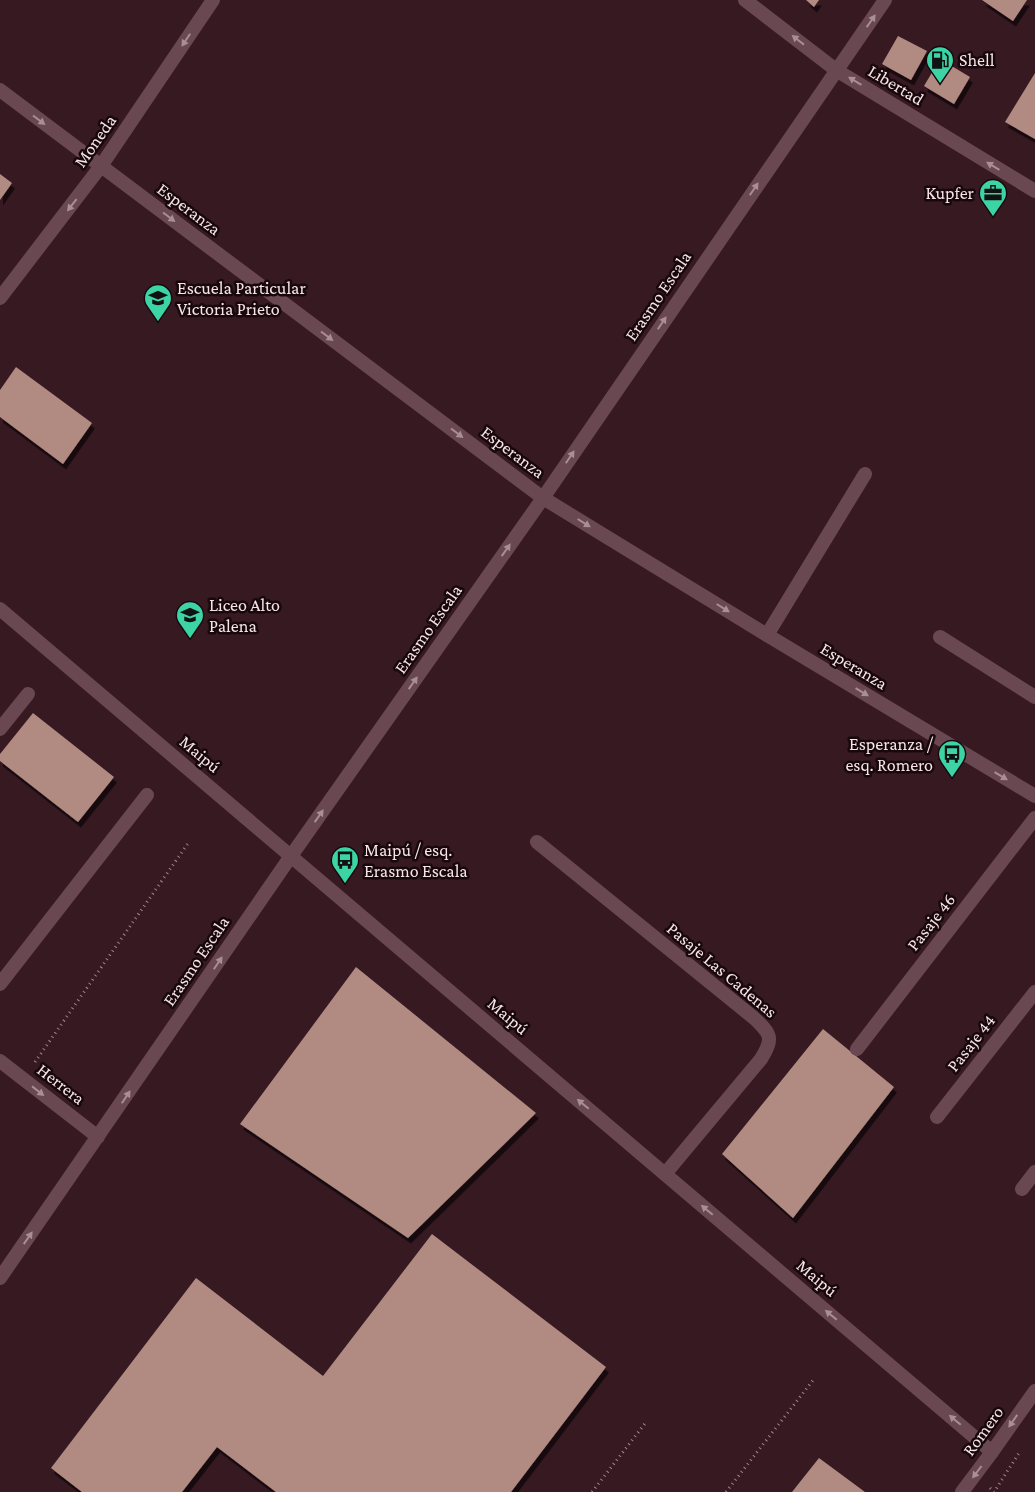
<svg xmlns="http://www.w3.org/2000/svg" width="1035" height="1492" font-family="'Crimson Pro',serif">
	<style>
		.building { fill: #b18b81; filter: url(#shadow) }
		.lines { fill: none; stroke-linecap: round; stroke-linejoin: round }
		.path { stroke: #a0868d; stroke-width: 3; stroke-dasharray: 1 4; stroke-linecap: butt }
		.service { stroke: #6a4851; stroke-width: 14 }
		.minor { stroke: #6a4851; stroke-width: 14 }
		.tertiary { stroke: #6a4851; stroke-width: 14 }
		.oneway { fill: #aa8e95 }
		.labels { text-anchor: middle; stroke-width: 5; stroke-linejoin: round; paint-order: stroke }
		.poi-label { font-size: 18px; fill: #f9e3e8; stroke: #16080c; text-anchor: start }
		.street-label { font-size: 18px; fill: #f9e3e8; stroke: #16080c }
	</style>
	<defs>
		<filter id="shadow"><feDropShadow dx="3" dy="5.5" stdDeviation="0" flood-color="#0009"/></filter>
	</defs>
	<rect width="100%" height="100%" fill="#371922"/>
	<path class="building" d="M806,0h13l-5,7z
		M982,0h45l-14,21z
		M898,36l29,15 -16,29 -29,-16z
		M940,59l30,18 -16,27 -30,-18z
		M1035,73v66l-30,-17z
		M0,174l12,9 -12,17z
		M16,367l76,56 -29,41 -63,-47v-27z
		M33,713l81,64 -36,45 -78,-61v-7z
		M356,967l180,146 -128,125 -168,-114z
		M823,1029l71,58 -101,131 -71,-64z
		M432,1234l174,133 -95,125h-235l-59,-45 -35,45h-100l-31,-24 145,-190 127,98z
		M819,1458l46,34h-73z"/>
	<g class="lines">
		<path class="path" d="M35,1062l154,-220
			M990,1488l4,4 25,-39
			M592,1492l55,-71
			M726,1492l88,-113"/>
		<path class="service" d="M767,635l98,-161
			M940,637l95,60
			M0,729l28,-35
			M0,984l147,-189"/>
		<path class="minor" d="M745,0l91,70 199,121
			M537,842l217,176c17,16 20,20 7,41l-96,115
			M857,1049l178,-231
			M0,1061l98,76
			M937,1117l98,-125
			M1022,1189l13,-17
			M0,1278l291,-422 252,-358 342,-498
			M962,1492l30,-40"/>
		<path class="tertiary" d="M0,90l543,408 224,137 268,161
			M0,298l101,-132 112,-166
			M0,609l992,843 43,-61"/>
	</g>
	<defs><path id="oneway-solid" d="M-6-.8H1V-3.2L6.5 0L1 3.2V.8H-6Z" transform="scale(1.25)"/></defs>
	<g class="oneway">
		<use href="#oneway-solid" transform="translate(871 21) rotate(-55)"/>
		<use href="#oneway-solid" transform="translate(186 40) rotate(124)"/>
		<use href="#oneway-solid" transform="translate(798 40) rotate(-142)"/>
		<use href="#oneway-solid" transform="translate(855 81) rotate(-149)"/>
		<use href="#oneway-solid" transform="translate(39 120) rotate(37)"/>
		<use href="#oneway-solid" transform="translate(993 166) rotate(-149)"/>
		<use href="#oneway-solid" transform="translate(754 189) rotate(-56)"/>
		<use href="#oneway-solid" transform="translate(72 205) rotate(128)"/>
		<use href="#oneway-solid" transform="translate(169 217) rotate(37)"/>
		<use href="#oneway-solid" transform="translate(662 323) rotate(-56)"/>
		<use href="#oneway-solid" transform="translate(327 336) rotate(37)"/>
		<use href="#oneway-solid" transform="translate(457 433) rotate(37)"/>
		<use href="#oneway-solid" transform="translate(570 457) rotate(-56)"/>
		<use href="#oneway-solid" transform="translate(584 523) rotate(32)"/>
		<use href="#oneway-solid" transform="translate(506 550) rotate(-55)"/>
		<use href="#oneway-solid" transform="translate(723 608) rotate(32)"/>
		<use href="#oneway-solid" transform="translate(413 683) rotate(-55)"/>
		<use href="#oneway-solid" transform="translate(862 692) rotate(31)"/>
		<use href="#oneway-solid" transform="translate(1001 776) rotate(31)"/>
		<use href="#oneway-solid" transform="translate(319 816) rotate(-55)"/>
		<use href="#oneway-solid" transform="translate(218 963) rotate(-56)"/>
		<use href="#oneway-solid" transform="translate(38 1091) rotate(38)"/>
		<use href="#oneway-solid" transform="translate(126 1097) rotate(-56)"/>
		<use href="#oneway-solid" transform="translate(583 1104) rotate(-140)"/>
		<use href="#oneway-solid" transform="translate(707 1210) rotate(-140)"/>
		<use href="#oneway-solid" transform="translate(28 1238) rotate(-55)"/>
		<use href="#oneway-solid" transform="translate(831 1315) rotate(-140)"/>
		<use href="#oneway-solid" transform="translate(955 1420) rotate(-140)"/>
		<use href="#oneway-solid" transform="translate(1013 1421) rotate(125)"/>
		<use href="#oneway-solid" transform="translate(977 1472) rotate(127)"/>
	</g>
	<defs>
		<g id="fuel-pin" transform="scale(1.4375)"><path d="M0 17L-7.5 6A9.5 9.5 0 1 1 7.5 6Z" fill="#3cd4a4" stroke="#16080c"/><path d="M-5.5-6h7V0h2V4h1.3V-2.5L3-4.5l.8-.8L6-3V5H2.5V1h-1V6h-7ZM-4.2-4.7v3.2H.2V-4.7Z" fill="#111"/></g>
		<g id="office-pin" transform="scale(1.4375)"><path d="M0 17L-7.5 6A9.5 9.5 0 1 1 7.5 6Z" fill="#3cd4a4" stroke="#16080c"/><path d="M-6-3h4V-5.5h4V-3h4V5H-6ZM-1-4.5V-3h2v-1.5ZM-6 0V1H6V0Z" fill="#111"/></g>
		<g id="school-pin" transform="scale(1.4375)"><path d="M0 17L-7.5 6A9.5 9.5 0 1 1 7.5 6Z" fill="#3cd4a4" stroke="#16080c"/><path d="M0-5L7-2L0 1L-7-2ZM-4 1L0 2.5L4 1V4Q0 6-4 4Z" fill="#111"/></g>
		<g id="bus-pin" transform="scale(1.4375)"><path d="M0 17L-7.5 6A9.5 9.5 0 1 1 7.5 6Z" fill="#3cd4a4" stroke="#16080c"/><path d="M-5-6H5V4H4V6H2V4H-2V6H-4V4H-5ZM-3.5-4V0h7V-4ZM-3.5 1.2v1.5H-2V1.2ZM2 1.2v1.5H3.5V1.2Z" fill="#111"/></g>
	</defs>
	<g fill-rule="evenodd">
		<use href="#fuel-pin" x="940" y="60"/>
		<use href="#office-pin" x="993" y="193"/>
		<use href="#school-pin" x="158" y="298"/>
		<use href="#school-pin" x="190" y="615"/>
		<use href="#bus-pin" x="952" y="754"/>
		<use href="#bus-pin" x="345" y="860"/>
	</g>
	<g class="labels">
		<g class="poi-label">
			<text x="959" y="66">Shell</text>
			<text x="974" y="199" text-anchor="end">Kupfer</text>
			<text x="177" y="294">Escuela Particular<tspan x="177" dy="21">Victoria Prieto</tspan></text>
			<text x="209" y="611">Liceo Alto<tspan x="209" dy="21">Palena</tspan></text>
			<text x="933" y="750" text-anchor="end">Esperanza /<tspan x="933" dy="21">esq. Romero</tspan></text>
			<text x="364" y="856">Maipú / esq.<tspan x="364" dy="21">Erasmo Escala</tspan></text>
		</g>
		<g class="street-label">
			<text transform="translate(896 85) rotate(31)" y="6">Libertad</text>
			<text transform="translate(95 141) rotate(-55)" y="6">Moneda</text>
			<text transform="translate(189 209) rotate(37)" y="6">Esperanza</text>
			<text transform="translate(658 296) rotate(-56)" y="6">Erasmo Escala</text>
			<text transform="translate(513 452) rotate(37)" y="6">Esperanza</text>
			<text transform="translate(428 629) rotate(-55)" y="6">Erasmo Escala</text>
			<text transform="translate(854 666) rotate(31)" y="6">Esperanza</text>
			<text transform="translate(200 754) rotate(40)" y="6">Maipú</text>
			<text transform="translate(931 922) rotate(-52)" y="6">Pasaje 46</text>
			<text transform="translate(196 961) rotate(-56)" y="6">Erasmo Escala</text>
			<text transform="translate(722 970) rotate(40)" y="6">Pasaje Las Cadenas</text>
			<text transform="translate(508 1016) rotate(40)" y="6">Maipú</text>
			<text transform="translate(971 1043) rotate(-52)" y="6">Pasaje 44</text>
			<text transform="translate(61 1084) rotate(38)" y="6">Herrera</text>
			<text transform="translate(817 1278) rotate(40)" y="6">Maipú</text>
			<text transform="translate(983 1431) rotate(-54)" y="6">Romero</text>
		</g>
	</g>
</svg>
